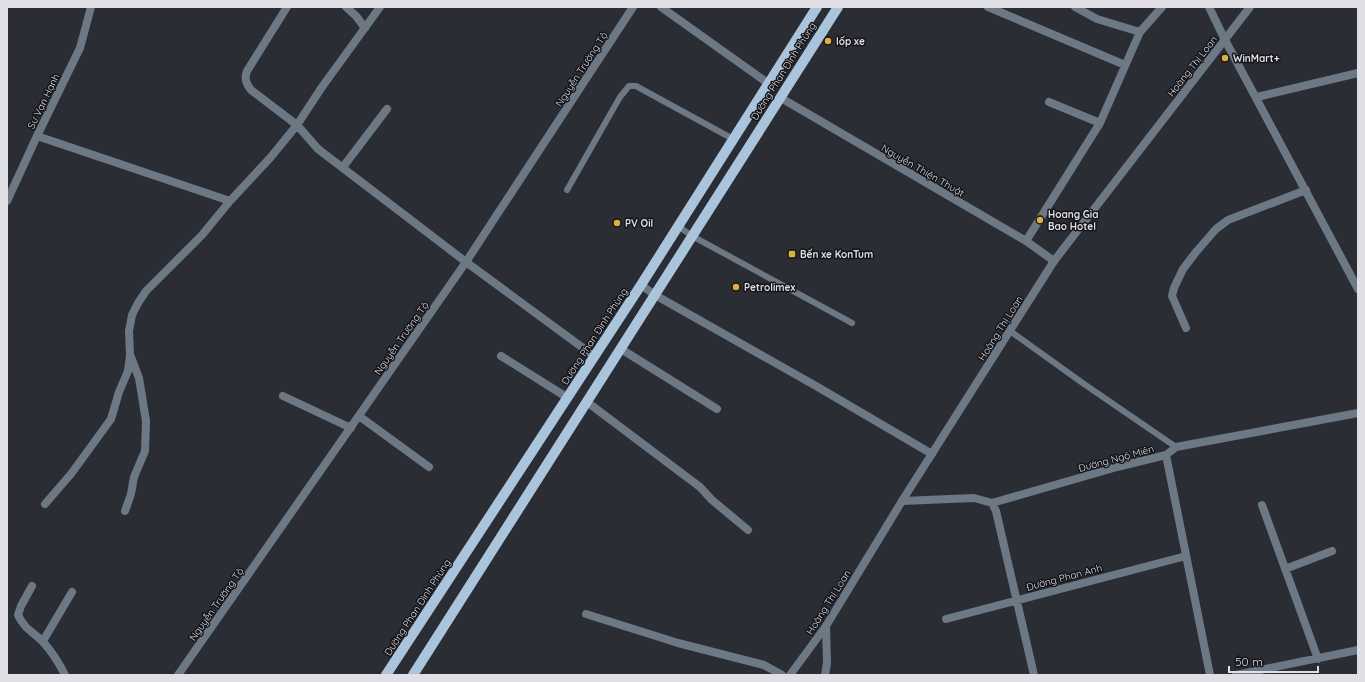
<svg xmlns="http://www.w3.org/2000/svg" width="1365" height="682" font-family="Quicksand,sans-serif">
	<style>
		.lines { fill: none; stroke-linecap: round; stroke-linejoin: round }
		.service { stroke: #6c7984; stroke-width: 6 }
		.minor { stroke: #6c7984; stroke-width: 8 }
		.tertiary { stroke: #6c7984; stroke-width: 8 }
		.primary { stroke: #a9c4db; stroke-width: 10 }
		.poi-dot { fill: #ddb133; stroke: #151519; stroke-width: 1.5 }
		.labels { text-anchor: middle; stroke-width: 3; stroke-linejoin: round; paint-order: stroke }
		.poi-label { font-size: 10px; font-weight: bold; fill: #dfdfe5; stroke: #151519; text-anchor: start }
		.street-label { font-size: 10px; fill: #dfdfe5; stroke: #151519 }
	</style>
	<rect width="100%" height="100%" fill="#2b2d34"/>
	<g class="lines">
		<path class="service" d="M567,190l53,-93 9,-11h7l97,53
			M678,226l14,10 160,87
			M1010,331l74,53 92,63"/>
		<path class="minor" d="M287,7l-40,64c-3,8 -1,12 4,19l46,35 21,24 148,113 128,94
			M346,7l10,9 9,12
			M661,7l108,77
			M988,7l137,58
			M1075,7l22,12 43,13
			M1209,7l16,33 133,249
			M1257,97l101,-24
			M781,98l245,143 28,20
			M1049,102l51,21
			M37,136l193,65
			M343,167l44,-58
			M7,201l30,-65 43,-88 11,-41
			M1026,241l74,-118 40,-91 22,-25
			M641,285l14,10 161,91 116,68
			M1186,328l-14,-32 2,-8 9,-19 13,-17 20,-23 12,-9 78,-30
			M621,349l96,60
			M501,356l67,42
			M283,396l68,32
			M587,402l113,85 12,13 36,30
			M359,416l70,51
			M1166,455l44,220
			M902,501l72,-3 18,5 125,-36 49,-12 10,-8 182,-34
			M992,503l4,8 38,164
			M45,504l26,-30 40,-55 8,-27 9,-21 2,-16 -1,-24 3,-16 6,-12 8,-12 56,-56 28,-34 40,-43 27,-33 25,-38 58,-80
			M1262,505l56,154
			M125,511l6,-17 3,-17 11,-26 1,-30 -7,-43 -8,-21
			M1285,569l47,-18
			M32,586l-11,20 -3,9c7,15 16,17 26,28 9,10 15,20 21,32
			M586,614l92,29 86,22 18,10
			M946,619l240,-63
			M43,641l29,-49
			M178,675l288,-413 167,-255
			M825,675l2,-12 -1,-37
			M1236,675l122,-25"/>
		<path class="tertiary" d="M790,675l36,-49 76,-125 152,-240 196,-254"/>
		<path class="primary" d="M386,675l255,-390 176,-278
			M413,675l425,-668"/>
	</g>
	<g class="poi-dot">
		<circle cx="828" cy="41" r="4"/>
		<circle cx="1225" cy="58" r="4"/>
		<circle cx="1040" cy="220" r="4"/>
		<circle cx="617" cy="223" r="4"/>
		<rect x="788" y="250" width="8" height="8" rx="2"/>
		<circle cx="736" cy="287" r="4"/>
	</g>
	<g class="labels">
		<g class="poi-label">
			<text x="836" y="45">lốp xe</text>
			<text x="1233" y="62">WinMart+</text>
			<text x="1048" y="218">Hoang Gia<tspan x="1048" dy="12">Bao Hotel</tspan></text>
			<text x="625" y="227">PV Oil</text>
			<text x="800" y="258">Bến xe KonTum</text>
			<text x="744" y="291">Petrolimex</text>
		</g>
		<g class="street-label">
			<text transform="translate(1192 66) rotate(-52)" y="4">Hoàng Thị Loan</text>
			<text transform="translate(581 69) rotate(-57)" y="4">Nguyễn Trường Tộ</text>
			<text transform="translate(783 71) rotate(-58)" y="4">Đường Phan Đình Phùng</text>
			<text transform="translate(43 101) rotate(-64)" y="4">Sư Vạn Hạnh</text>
			<text transform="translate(923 170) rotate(30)" y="4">Nguyễn Thiện Thuật</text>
			<text transform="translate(1000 328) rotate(-58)" y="4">Hoàng Thị Loan</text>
			<text transform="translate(594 336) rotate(-57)" y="4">Đường Phan Đình Phùng</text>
			<text transform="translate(401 338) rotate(-55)" y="4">Nguyễn Trường Tộ</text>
			<text transform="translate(1116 458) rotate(-15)" y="4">Đường Ngộ Miên</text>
			<text transform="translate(1064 577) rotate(-15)" y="4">Đường Phan Anh</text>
			<text transform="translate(828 602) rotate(-58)" y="4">Hoàng Thị Loan</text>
			<text transform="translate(216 604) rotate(-55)" y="4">Nguyễn Trường Tộ</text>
			<text transform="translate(417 607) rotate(-57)" y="4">Đường Phan Đình Phùng</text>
		</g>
	</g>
	<rect width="1365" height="682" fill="none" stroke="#dfdfe5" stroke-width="16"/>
	<path d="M1229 666v6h89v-6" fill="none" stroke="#dfdfe5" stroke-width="2"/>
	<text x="1235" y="666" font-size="12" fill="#dfdfe5" stroke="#151519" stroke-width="3" paint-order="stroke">50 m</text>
</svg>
